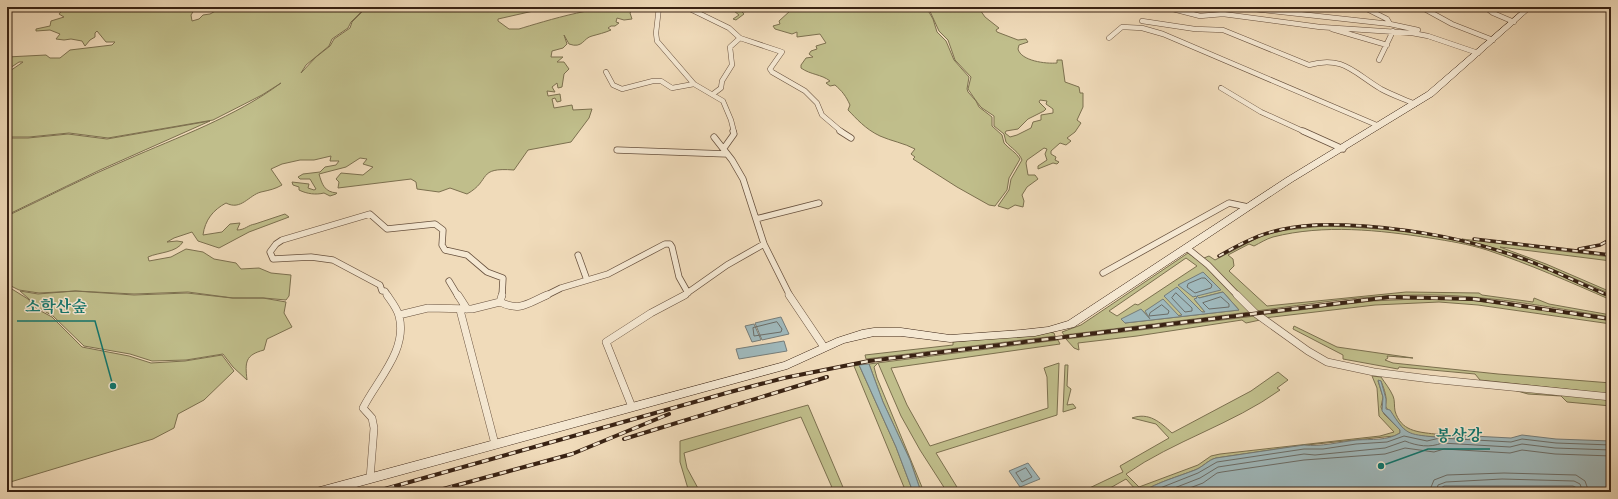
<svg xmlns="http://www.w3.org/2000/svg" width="1618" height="499" font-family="'EB Garamond','Noto Serif KR',serif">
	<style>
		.green { fill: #c0be8b; stroke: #7c704f; fill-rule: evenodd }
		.water { fill: #9fb8bb; stroke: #767c78 }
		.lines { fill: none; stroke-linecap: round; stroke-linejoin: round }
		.shore { stroke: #6c6d67; stroke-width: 1 }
		.minor-far2-casing { stroke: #67503d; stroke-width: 5.5 }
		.minor-far1-casing { stroke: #67503d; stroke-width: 7 }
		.minor-casing { stroke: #67503d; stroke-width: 8 }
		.secondary-casing { stroke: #392213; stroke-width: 1 }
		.minor-far2 { stroke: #f5e8d2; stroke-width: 4.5 }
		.minor-far1 { stroke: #f5e8d2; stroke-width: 5.5 }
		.minor { stroke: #f5e8d2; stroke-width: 7 }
		.secondary { fill: #f5e8d2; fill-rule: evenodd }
		.rail-far1-casing { stroke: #392213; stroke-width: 3.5 }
		.rail-casing { stroke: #392213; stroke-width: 4 }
		.rail-far1 { stroke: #f5e8d2; stroke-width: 2; stroke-dasharray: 5.5; stroke-linecap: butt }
		.rail { stroke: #f5e8d2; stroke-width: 2.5; stroke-dasharray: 7; stroke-linecap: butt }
		.leader { fill: none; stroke: #0f766e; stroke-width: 1.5 }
		.callout-dot { fill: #0f766e; stroke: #f5e8d2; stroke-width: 1.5 }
		.callout-label { font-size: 16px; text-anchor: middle; font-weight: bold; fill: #0f766e; stroke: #f5e8d2; stroke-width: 3; stroke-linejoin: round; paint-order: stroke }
	</style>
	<rect width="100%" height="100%" fill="#f0dbba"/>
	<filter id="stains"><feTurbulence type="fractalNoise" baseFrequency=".005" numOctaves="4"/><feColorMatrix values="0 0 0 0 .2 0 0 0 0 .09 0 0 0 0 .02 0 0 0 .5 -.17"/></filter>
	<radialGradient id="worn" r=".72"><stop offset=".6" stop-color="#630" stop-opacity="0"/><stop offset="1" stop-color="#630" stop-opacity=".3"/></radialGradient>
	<path class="green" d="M65,7h131l-5,8 1,6 7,-2 4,-4 7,-1 11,-6v-1h18l3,2 4,-2h120l-15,15 -3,6 -16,11 -3,7 -23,19 -5,8 15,-16 14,-11 4,-7 16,-11 2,-6 15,-15h184l-53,12v2l11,8h10c23,-7 93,-29 113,-19l-2,3 2,6 -8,1 -7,-2 -1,4 3,1 -4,3h-4l-3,2 3,2c-7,3 -12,4 -19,6 -9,2 -9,13 -23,8l-5,-9 3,9 -4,4 -11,3 -1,6h12l-6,5h7l5,7 -5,5 -2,13 -4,1 -1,-5 -5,4 3,5 -8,-1 1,5 12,-2 1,7 -4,1 -2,-4 -3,1 2,9 18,-3 1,5 19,-1 -3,9 -18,24 -43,8 -14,20c-38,-3 -22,10 -47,24l-17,-6 -11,4 -22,-3 -1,-7 -5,-3 -73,9 1,-6 -3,-3 5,-6 22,2 10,-8 -10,-3 4,-5 -7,-1 -14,9 -27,7c3,10 5,18 18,19l-1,1 -6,2 -6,-3c-8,2 -17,1 -25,-3v-3l-6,-2 -1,-3 17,2 -1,4 6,2 2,-1 -6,-10h-10l-2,-2 5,-3 17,-2 5,-5 11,-2 3,-4h-9l1,-5 -17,4h-14l-18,4 -11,5 11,16c-7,4 -12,5 -21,7 -12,3 -20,19 -35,11 -13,7 -21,17 -23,32l19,-3 8,-8 10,-1 -3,7c8,0 11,-5 18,-6 10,-3 20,-7 30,-10l4,3 -40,15 -30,16 -21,-7 -6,-9 -18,6 -7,4 10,-1 6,1c-7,11 -24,10 -35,15l1,4 22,-4 15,-8 17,3 11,7 22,4 5,6 18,-1 12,5 20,2 -2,21 -3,4 -22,-2h-31l-45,-6 -54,2 -58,-3 -37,2 -20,-3 -12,-6v-68c40,-19 79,-39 119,-56 52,-23 109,-43 155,-77l-19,12 -49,25 -105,18 -39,-5 -40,4h-22v-64l16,-11h-4l-12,8v-13l39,-2 4,3h10l10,-8 42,-5 3,-3h-9l-9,-11 -2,2v4l-5,3 -5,6 -3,-5 -11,-2 -7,1 -8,-1 4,-5 -10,-4 -14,1v-2l14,-3 1,-5 13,-4 -5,-3z
		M749,7h177l7,12 4,13 9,9 8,19 15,17 -2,12 1,3 8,9 3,6 13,10v9l10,9 2,8c5,6 12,9 16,16l-11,19 -2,12 -12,16 -6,-1 -32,-18 -44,-28 2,-2 -4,-3 4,-5c-11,-6 -24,-8 -35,-13 -15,-7 -24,-18 -32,-26l2,-5c-4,-9 -8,-14 -15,-20l-5,1 -4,-3 4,-2c-9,-7 -19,-6 -29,-13v-3l5,-7 7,-1 -4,-3 2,-3 6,-2 -1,-3 10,-3 -6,-9 -23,3v-5l-5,2 -17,-5 -2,-3 7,-2 -1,-3 11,-10 -22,-2 -26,3 2,2 -8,6 -3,-1 6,-4 -5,-4 14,-2z
		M928,7h50l7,10 14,11 -3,2 1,2 21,8 8,-1 2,3 -9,3 -1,4c3,12 28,15 39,14v-3h5l3,22 14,5 1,6h3v14l-6,13 4,3 -6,9 -8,6 4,3 -5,4 -6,-2 -9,8v3l5,3 -1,3 4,2 -2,2 -4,-1 -15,6v-3l9,-6 -2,-6 2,-5 -3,-1 -17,12 -1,3 2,12h7l3,4 -11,8 -5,8 2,6 -1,6 -8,-2 -7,4 -10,-3 11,-16 2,-11 11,-19c-3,-8 -11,-12 -16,-18l-2,-8 -10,-8v-10c-4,-3 -8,-5 -12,-8 -2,-1 -12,-16 -14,-19l3,-12 -16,-17 -7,-20 -9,-9zM1040,100l7,1 -1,3 7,5v4l-12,2v5l-8,2 -2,6 -14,7 -7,2 -5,-4 1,-2 12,-2 10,-10 16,-8 2,-2 -7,-7z
		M210,121l-110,49 -93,45v-77h21l40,-4 39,5z
		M1324,226c63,2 126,8 186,29 34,12 68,28 101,43v2c-41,-18 -82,-36 -124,-50 -19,-6 -38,-9 -57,-12 -51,-8 -106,-14 -157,-1 -7,2 -13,6 -19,9l-5,-2 -21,11 5,4 1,7 -5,5 38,35 139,-14 73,1 3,2 51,7 1,-4 15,6 62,11v2c-63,-10 -128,-23 -192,-22 -55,0 -109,9 -163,16l-52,-53 5,-2 6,4 48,-25 23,-5z
		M1462,239l149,18v4l-111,-14 46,17 65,28v2l-90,-38z
		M1188,253l21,15 41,44 -186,23 -2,-3 19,-7zM1186,258l11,8 -59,39 -3,-1 -18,12 -8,-5zM1177,287l25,25h3l-10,-12 2,-2 -1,-2 3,2 24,-6 16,18 -114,13 18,-12 7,8 32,-4z
		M7,286l21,13 9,10 15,8 30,30 47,9 22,7 34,-2 37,-6 12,16 -30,29 -26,14 -4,14 -21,11 -146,44z
		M20,291l18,3 37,-3 59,4 53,-2 45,5h31l23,4 -2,11 8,14 -25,12 -3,11c-19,5 -19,12 -17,30l-14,-13 -10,-13 -37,6 -34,1 -22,-7 -46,-8 -31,-30 -14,-8z
		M1438,298c59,3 116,13 173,23v3l-133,-19 -39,-3 -64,3 -111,13 -4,-3 112,-14z
		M1255,316l5,4 -14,3 -4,-3 -105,16 -59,7 1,7 -5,-2 -8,-9z
		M1294,326l43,21 76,11 -26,-2 1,2 -3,2 8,3 105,11 113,9v11l-131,-14 -5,-6 -76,-7 -1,2 -55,-10v-4l-50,-26z
		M1049,332l5,1 1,3 -189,23 -1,-4 88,-10v-3z
		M1058,340l2,4 -169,24 16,37 23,41 118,-38 -1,-31 -3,-9 15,-5 -2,52 -121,38 24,39h-13l-27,-42 -19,-34 -23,-53 -4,4 3,11 47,114h-3l-11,-32 -27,-58 -14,-38z
		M859,365l37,82 17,45h-7l-52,-126z
		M1065,365h3l-1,21 4,3 -4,16 6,-1 3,4 -13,4z
		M1278,372l10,8 -11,8 3,2c-47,34 -107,51 -154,84l13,13 59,-22 13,-9 9,-2 160,-18 14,-4 -15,-16 -2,-28 -5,-12 9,1c4,6 9,12 12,19 2,4 1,10 2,15 6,20 22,21 40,23l1,3 -20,-1 -11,-5 -20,-25c3,-8 -1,-17 -4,-25h-3l5,16 -2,10 3,7 16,16v3l-6,3 -97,10 -81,12c-8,2 -13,9 -21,12 -18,7 -37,12 -53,22h-6l1,-1 -11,-12 -23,13h-22l42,-20 -3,-6 49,-28 -13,-14 -24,-6c17,-6 28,4 40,15l79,-42z
		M1503,387l108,12v7l-44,-4 -6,-6 -33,-2z
		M808,405l37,87h-11l-33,-75 -117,36 3,15 13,24h-11l-9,-30v-21z"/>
	<path class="water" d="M1203,272l18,18 -24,6 2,2 24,-6 16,18 -114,13 -4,-4 20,-10 9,10 -5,-8 18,-12 16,17 3,-1 -18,-19 13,-9 25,25h3l-11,-13 3,-1 -1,-2 -3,1 -15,-12z
		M781,317l8,17 -27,6 -7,-17z
		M754,324l7,16 -9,2 -7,-16z
		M784,341l3,10 -48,8 -3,-10z
		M869,364l14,38 27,58 11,32h-8l-17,-45 -36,-80 -1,-2z
		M1378,380l3,1 5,18v10l4,1c16,25 17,24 45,27v-3l76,4 11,-3 34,4 55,2v50l-131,-2 -60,3h-278c16,-10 35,-15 53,-22 8,-3 13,-10 21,-12l88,-13c17,2 35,-3 53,-5 14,-1 30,1 43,-7v-3l-18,-19 1,-14z
		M1028,463l12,16 -20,8 -11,-16z"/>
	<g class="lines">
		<path class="shore" d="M1202,278h3l7,7 -1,3 -16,5 -8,-6 1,-3z
			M1176,293l16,15v3l-7,1 -13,-14z
			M1221,297l8,7v3l-20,2 -6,-6z
			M1162,305l7,6 -1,3 -19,2 1,-3z
			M777,322l5,7 -1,3 -27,4 -1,-8z
			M1026,468l6,9 -10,5 -6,-9z
			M1150,492l48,-19 19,-11 87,-13h19l33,-5 31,-2 17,-6 23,5 13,-3 71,4 11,-3 34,4 55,2
			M1164,492l36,-14 18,-11 86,-13 11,1 70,-7 20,-7c12,5 25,7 37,2l68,4 12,-3 33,4 56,2
			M1179,492l24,-9 14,-10 5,-1 82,-12 81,-6 20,-6 29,4 10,-3 66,4 12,-3 33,4 56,2
			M1429,492l5,-12 13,-5 57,-2 72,2 9,6 4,11
			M1436,492l2,-7 8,-3 56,-3 72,2 6,3 3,8
			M1441,492v-4l3,-2h129l4,2 1,4"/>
		<g class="minor-far2-casing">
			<path id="minor-far2" d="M659,7l-3,26 1,8 37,43 29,17 8,19 3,12
				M686,7l43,21 11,10 42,14 -12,17 2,3 33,19 12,12 5,12 20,17
				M1165,7l35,9 23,-2 97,13 92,6 16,3 50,17
				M1236,7l154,17 28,6
				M1421,7l31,17 41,16
				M1485,7l8,6 21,9
				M1365,8l22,11 3,5
				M1142,21l53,8 28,1 86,35c34,-10 45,8 72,24 11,6 23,10 34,15
				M1332,29l55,16
				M1109,38l13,-11 20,1 21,6 216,92
				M1379,60l14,-29
				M606,72l7,13 9,4 31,-8h8l11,7 22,-4
				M1221,88l40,24 44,20
				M713,94l8,-6 1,-7 10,-16 -2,-18 10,-9"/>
		</g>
		<g class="minor-far1-casing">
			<path id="minor-far1" d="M840,131l11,7
				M1303,131l40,18
				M714,137l18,23 11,19 21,65 26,52
				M724,148l10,-14 -1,-3
				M617,150l110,4
				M756,219l63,-16
				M1187,248l21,17 30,31
				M578,255l9,25
				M1103,273l126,-70 19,4
				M449,281l9,15
				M388,296l-3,-5h-3l-2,-6 -47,-25 -22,-3 -38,2 -3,-7 6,-8 6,-4 88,-26 17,15 48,-5 8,6 -1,15 3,5 22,5 20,17 16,6 -1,18
				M545,296l16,-8 47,-14 57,-30h5l2,3 7,30 9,16
				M683,296l44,-31 37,-21"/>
		</g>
		<g class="minor-casing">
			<path id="minor" d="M458,295l9,14
				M789,295l35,52
				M1237,295l18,18 53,38 19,11 47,10 56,7 181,18
				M500,302l2,-7
				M460,310l35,134
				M399,315l29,-7 44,1 28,-7c20,10 28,1 47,-7
				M632,407l-26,-65 45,-29 34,-18
				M370,479l4,-51 -2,-10 -9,-10c14,-28 45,-58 36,-92 -2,-8 -8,-15 -12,-21"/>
		</g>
		<g class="secondary-casing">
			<path id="secondary" d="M1526,7h7l-100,89 -141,86 -218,145 -39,9 -85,6 -49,-6h-27l-30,7 -57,26 -449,123h-24l2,-4 4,-1 464,-125 53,-24 25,-8 12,-2h27l49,7 71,-5 27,-3 20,-6 218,-143 141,-86z"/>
		</g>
		<use href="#minor-far2" class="minor-far2"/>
		<use href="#minor-far1" class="minor-far1"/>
		<use href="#minor" class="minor"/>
		<use href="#secondary" class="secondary"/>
		<g class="rail-far1-casing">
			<path id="rail-far1" d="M1474,239l137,16
				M1579,249l21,-4 11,-6
				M1219,256c16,-9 32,-18 49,-23 32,-10 64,-9 96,-7 52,4 102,13 151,30 33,11 63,27 95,40"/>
		</g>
		<g class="rail-casing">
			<path id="rail" d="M1608,295l3,1
				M624,439l203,-62
				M374,492l356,-100 54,-14 85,-17 521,-64 84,2 137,20
				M432,492l140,-38 97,-40"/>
		</g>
		<use href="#rail-far1" class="rail-far1"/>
		<use href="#rail" class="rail"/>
	</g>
	<path class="leader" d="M113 386L95 321H17M1381 466L1428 449H1490"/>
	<g class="callout-dot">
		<circle cx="113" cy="386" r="4"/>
		<circle cx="1381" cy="466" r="4"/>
	</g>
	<g class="callout-label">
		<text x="56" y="312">소학산숲</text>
		<text x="1459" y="441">봉상강</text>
	</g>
	<rect width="1618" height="499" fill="none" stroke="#f0dbba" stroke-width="24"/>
	<rect x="8" y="8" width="1602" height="483" fill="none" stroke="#392213" stroke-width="2"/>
	<rect x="12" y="12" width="1594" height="475" fill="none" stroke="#392213"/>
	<rect width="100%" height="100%" filter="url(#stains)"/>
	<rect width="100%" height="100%" fill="url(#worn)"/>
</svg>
